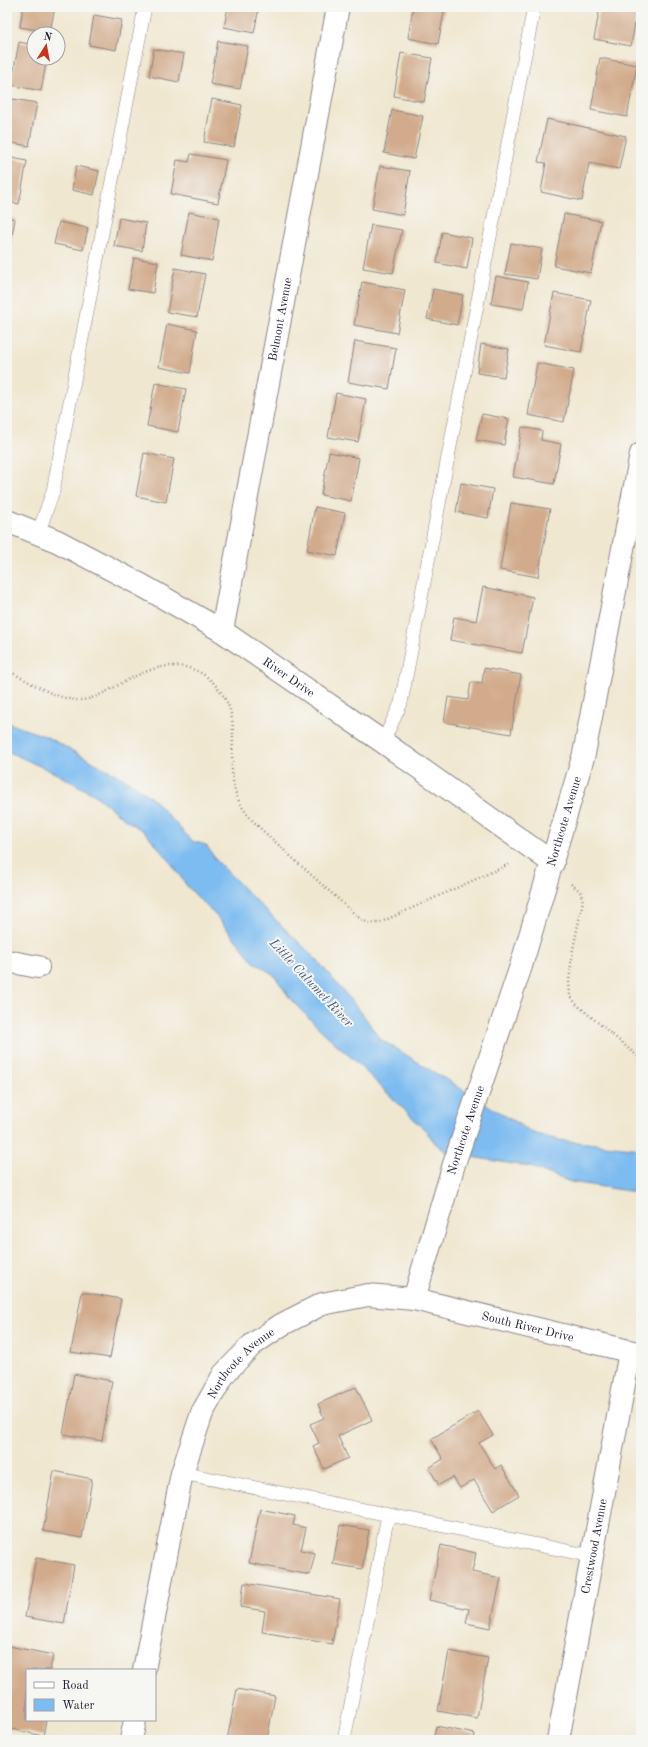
<svg xmlns="http://www.w3.org/2000/svg" width="648" height="1747" font-family="'Old Standard TT',serif">
	<style>
		.water { fill: #7dbcf1; stroke: #506f96 }
		.building { fill: #d2ab8c }
		.lines { fill: none; stroke-linecap: round; stroke-linejoin: round }
		.service-casing { stroke: #898486; stroke-width: 14 }
		.minor-casing { stroke: #898486; stroke-width: 24 }
		.path { stroke: #898486; stroke-width: 2.5; stroke-dasharray: 1 3; stroke-linecap: butt }
		.service { stroke: #fff; stroke-width: 13 }
		.minor { stroke: #fff; stroke-width: 22 }
		.labels { text-anchor: middle; stroke-width: 4; stroke-linejoin: round; paint-order: stroke }
		.street-label { font-size: 12px; fill: #22223b; stroke: #f6f6f2 }
		.water-label { font-size: 13px; font-style: italic; fill: #42587b; stroke: #f6f6f2 }
	</style>
	<rect width="100%" height="100%" fill="#f6f6f2"/>
	<filter id="ink" filterUnits="userSpaceOnUse"><feTurbulence type="fractalNoise" baseFrequency=".025" numOctaves="2"/><feDisplacementMap in="SourceGraphic" scale="8" xChannelSelector="R" yChannelSelector="G"/><feConvolveMatrix kernelMatrix="1 2 1 2 8 2 1 2 1" color-interpolation-filters="sRGB"/></filter>
	<filter id="wash" filterUnits="userSpaceOnUse"><feTurbulence type="fractalNoise" baseFrequency=".012" numOctaves="4" result="noise"/><feDisplacementMap in="SourceGraphic" scale="16" xChannelSelector="R" yChannelSelector="G"/><feGaussianBlur stdDeviation="0.9" result="paint"/><feColorMatrix in="noise" values="0 0 0 0 0 0 0 0 0 0 0 0 0 0 0 0 0 1.4 0 .05"/><feComposite in="paint" operator="in"/></filter>
	<g filter="url(#wash)">
		<rect width="100%" height="100%" fill="#f0e7d0"/>
		<path class="water" d="M7,722l14,6 24,8 87,47 22,17 38,41 14,4 10,15 36,37 64,62 45,53 19,27 153,94 25,7 83,9v43l-12,-1 -58,-9 -40,-15 -83,-14 -12,-9 -10,-13 -72,-71 -34,-31 -28,-28 -18,-26 -20,-13 -36,-44 -31,-32 -18,-26 -24,-28 -21,-13 -29,-24 -38,-21 -50,-23z"/>
		<g id="blocks">
			<path class="building" d="M23,7h32l-5,25 -30,-5z
				M228,7h31l-5,26 -30,-6z
				M413,7h32l-7,37 -30,-6z
				M600,7h38l-7,39 -37,-7z
				M94,15l28,5 -6,30 -27,-5z
				M218,41l30,5 -8,43 -30,-5z
				M19,42l15,3v13h13l-6,33 -30,-6z
				M154,49l30,5 -5,28 -30,-6z
				M401,53l31,5 -8,44 -30,-6z
				M600,58l37,7 -10,52 -36,-7z
				M7,98l30,5 -8,43 -22,-4z
				M212,99l30,6 -8,42 -30,-5z
				M392,110l31,6 -9,43 -30,-6z
				M547,119l79,17 -7,33 -30,-6 -7,38 -41,-9 5,-29 -8,-1z
				M191,154l35,6 -8,43 -47,-9 6,-34 12,2z
				M7,157l20,4 -8,43 -12,-2z
				M76,166l23,5 -5,24 -22,-5z
				M380,166l30,5 -7,44 -31,-6z
				M189,212l30,6 -7,43 -31,-6z
				M564,214l37,7 -10,52 -37,-7z
				M7,217l8,2 -7,39h-1z
				M119,218l27,5 -4,28 -28,-5z
				M59,222l29,6 -5,22 -29,-6z
				M371,225l31,5 -9,43 -30,-5z
				M442,232l30,6 -5,31 -30,-6z
				M511,243l31,6 -5,30 -32,-5z
				M134,258l24,4 -5,31 -25,-4z
				M175,268l30,6 -8,43 -30,-5z
				M496,276l32,6 -5,27 -32,-5z
				M362,282l43,8 -8,43 -43,-8z
				M433,289l30,6 -6,30 -30,-6z
				M554,293l37,7 -10,52 -37,-7z
				M167,324l30,6 -7,43 -31,-6z
				M355,341l41,7 -7,41 -41,-7z
				M481,344l28,5 -5,28 -27,-4z
				M537,363l37,7 -10,52 -36,-7z
				M155,383l31,6 -8,43 -31,-6z
				M336,393l30,6 -8,43 -30,-5z
				M482,414l27,5 -5,26 -28,-5z
				M522,427l20,4 -1,9 20,4 -7,40 -41,-7z
				M329,452l30,6 -8,43 -30,-6z
				M144,453l30,6 -8,43 -30,-6z
				M461,483l32,6 -5,29 -32,-6z
				M511,503l39,6 -12,68 -38,-7z
				M315,507l30,6 -8,43 -30,-6z
				M483,587l50,10 -11,56 -72,-13 4,-23 22,4z
				M484,668l37,7 -10,59 -67,-12 4,-25 20,3 3,-18 11,1z
				M82,1292l39,7 -11,59 -39,-6z
				M74,1374l38,7 -10,60 -39,-7z
				M356,1387l16,33 -34,16 10,22 -24,11 -11,-23 6,-3 -9,-19 14,-6 -6,-14z
				M478,1411l15,24 -14,8 16,26 6,-4 18,30 -26,16 -19,-31 -14,8 -7,-11 -14,8 -10,-17 14,-9 -12,-20z
				M54,1471l38,8 -10,59 -39,-7z
				M260,1509l35,7 -2,9 13,3 -5,22 14,3 -5,22 -61,-12z
				M340,1525l29,5 -7,39 -29,-5z
				M441,1545l35,8 -4,19 29,6 -11,50 -24,-5 3,-14 -40,-9z
				M36,1558l38,7 -10,59 -39,-7z
				M244,1583l96,16 -8,45 -70,-12 3,-21 -25,-4z
				M9,1646l44,9 -3,15h-23v50h19l-3,16 -36,-8v-73z
				M449,1651l39,7 -11,60 -39,-7z
				M237,1689l38,7 -8,44h-40z
				M436,1726l39,8 -1,6h-41z"/>
		</g>
	</g>
	<g filter="url(#ink)">
		<use href="#blocks" fill-opacity="0" stroke="#898486" stroke-width="1"/>
		<g class="lines">
			<g class="service-casing">
				<path id="service" d="M38,534l15,-43 92,-484
					M383,742l18,-39 133,-696
					M182,1473l410,83
					M344,1740l44,-225"/>
			</g>
			<g class="minor-casing">
				<g id="minor">
					<path id="s1" d="M7,521l50,20 86,45 79,45 161,111 170,121"/>
					<path id="s2" d="M222,631l116,-624"/>
					<path d="M7,961l31,6"/>
					<path id="s3" d="M414,1299l227,55"/>
					<path id="s4" d="M144,1670l38,-197 20,-60 22,-39 28,-29 29,-20 41,-21 46,-9 46,4 40,-135 67,-198 63,-212 57,-300"/>
					<path d="M131,1740l4,-20"/>
					<path id="s5" d="M558,1740l72,-388"/>
				</g>
			</g>
			<path class="path" d="M7,670c22,11 50,31 75,30 10,-1 22,-7 31,-12 27,-15 57,-32 88,-15 7,4 14,11 19,18 26,33 2,71 18,108 9,21 32,37 48,53 24,22 48,43 72,65l10,6h11l126,-57 7,-2
				M571,884l9,7 3,10 -10,48 -4,32 1,14 6,9 65,55"/>
			<use href="#service" class="service"/>
			<use href="#minor" class="minor"/>
		</g>
	</g>
	<g class="labels">
		<g class="street-label">
			<text dy="4" stroke="none"><textPath href="#s2" startOffset="317">Belmont Avenue</textPath></text>
			<text dy="4" stroke="none"><textPath href="#s1" startOffset="323">River Drive</textPath></text>
			<text dy="4" stroke="none"><textPath href="#s4" startOffset="1024">Northcote Avenue</textPath></text>
			<text dy="4" stroke="none"><textPath href="#s4" startOffset="700">Northcote Avenue</textPath></text>
			<text dy="4" stroke="none"><textPath href="#s3" startOffset="117">South River Drive</textPath></text>
			<text dy="4" stroke="none"><textPath href="#s4" startOffset="328">Northcote Avenue</textPath></text>
			<text dy="4" stroke="none"><textPath href="#s5" startOffset="197">Crestwood Avenue</textPath></text>
		</g>
		<g class="water-label">
			<text transform="translate(312 982) rotate(47)" y="5">Little Calumet River</text>
		</g>
	</g>
	<rect width="648" height="1747" fill="none" stroke="#f6f6f2" stroke-width="24"/>
	<rect x="26" y="1669" width="130" height="52" fill="#f6f6f2" stroke="#a1a1a9"/>
	<rect x="34" y="1682" width="20" height="6" fill="#ffffff" stroke="#a1a1a9"/>
	<text x="62" y="1689" font-size="12" fill="#22223b">Road</text>
	<rect x="34" y="1699" width="20" height="12" fill="#7dbcf1" stroke="#a1a1a9"/>
	<text x="62" y="1709" font-size="12" fill="#22223b">Water</text>
	<g transform="translate(46 46) rotate(11)"><circle r="19" fill="#f6f6f2" stroke="#a1a1a9"/>
	<path d="M0-3L7 15L0 10L-7 15Z" fill="#c8321e"/>
	<text y="-6" font-size="11" font-weight="bold" text-anchor="middle" fill="#22223b">N</text>
	</g>
</svg>
